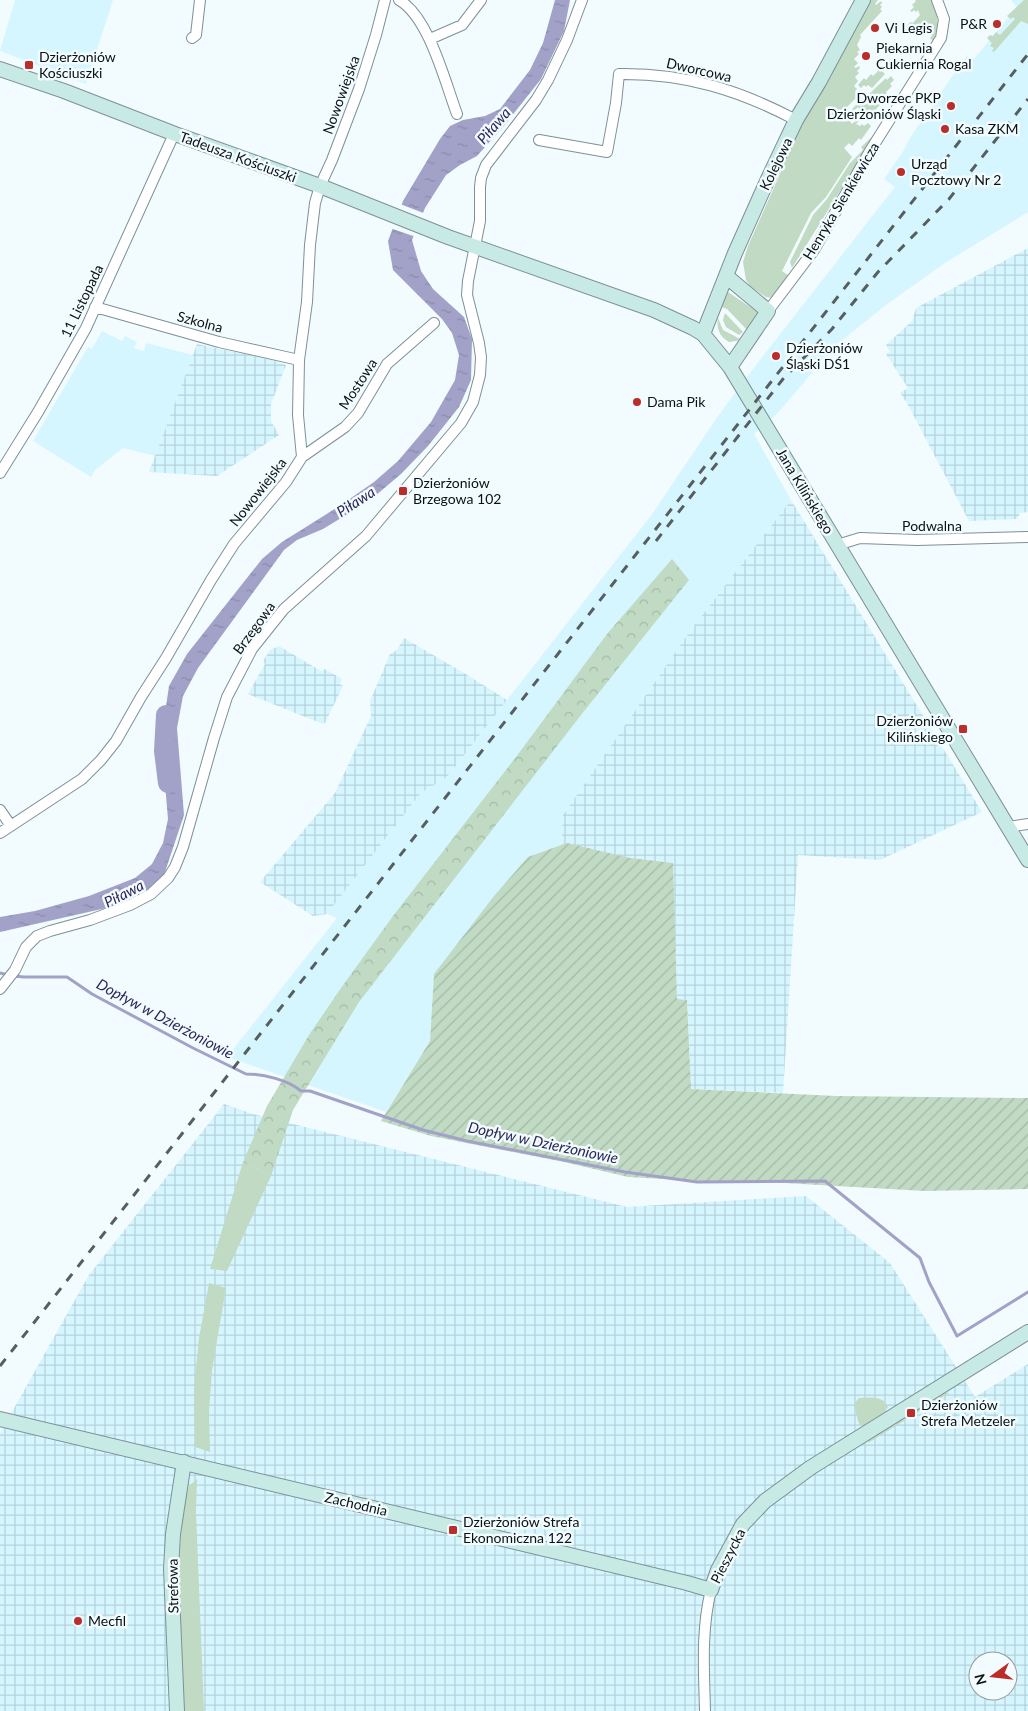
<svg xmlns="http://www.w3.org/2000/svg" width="1028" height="1711" font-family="Lato,sans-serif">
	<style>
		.built { fill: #d6f6ff }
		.industrial { fill: url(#industrial-grid); fill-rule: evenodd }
		.green { fill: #c0dac3 }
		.forest { fill: url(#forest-crowns) }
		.garden { fill: url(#garden-furrows) }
		.water { fill: url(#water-ripples) }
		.pier { fill: #f2fbfd }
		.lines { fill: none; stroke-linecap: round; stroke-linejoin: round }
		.stream { stroke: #a2a2c9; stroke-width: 3 }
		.river { stroke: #a2a2c9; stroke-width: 20 }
		.street-casing { stroke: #7d9197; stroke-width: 12 }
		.secondary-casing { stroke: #7d9197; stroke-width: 16 }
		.street { stroke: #fff; stroke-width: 10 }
		.secondary { stroke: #c8eae5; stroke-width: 14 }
		.rail { stroke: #565e60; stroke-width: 3; stroke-dasharray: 9 9; stroke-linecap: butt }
		.poi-dot { fill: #bb2d2a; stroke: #f2fbfd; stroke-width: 2 }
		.labels { text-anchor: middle; stroke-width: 5; stroke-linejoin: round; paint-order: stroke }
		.poi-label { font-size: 14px; fill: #091113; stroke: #f2fbfd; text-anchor: start }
		.street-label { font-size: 14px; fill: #091113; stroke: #f2fbfd }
		.water-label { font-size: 15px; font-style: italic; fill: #2c2758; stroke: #f2fbfd }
	</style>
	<defs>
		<pattern id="industrial-grid" width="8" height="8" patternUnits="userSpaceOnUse" patternTransform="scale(1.25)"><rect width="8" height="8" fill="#d6f6ff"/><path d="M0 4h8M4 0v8" fill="none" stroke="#b6d2da"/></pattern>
		<pattern id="forest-crowns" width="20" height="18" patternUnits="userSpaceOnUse" patternTransform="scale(1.25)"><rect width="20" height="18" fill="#c0dac3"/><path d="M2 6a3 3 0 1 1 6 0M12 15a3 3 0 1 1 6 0" fill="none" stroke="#a4baa7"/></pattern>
		<pattern id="garden-furrows" width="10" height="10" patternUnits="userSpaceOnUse" patternTransform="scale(1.25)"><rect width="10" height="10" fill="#c0dac3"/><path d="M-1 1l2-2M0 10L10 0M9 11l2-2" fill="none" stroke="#a4baa7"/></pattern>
		<pattern id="water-ripples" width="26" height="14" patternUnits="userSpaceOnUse" patternTransform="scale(1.25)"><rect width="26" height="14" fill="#a2a2c9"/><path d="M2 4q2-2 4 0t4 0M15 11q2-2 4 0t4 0" fill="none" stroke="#8a8aac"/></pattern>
	</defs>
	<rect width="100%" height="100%" fill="#f2fbfd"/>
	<path class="built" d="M15,0h98l-27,84 -86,-33z
		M1011,0h17v212l-83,51 -59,42 -51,41 -58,68 -23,20 37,66 -101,131 -127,184 -2,40 -127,119 -4,67 -44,71 -159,-55 110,-139 -10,-4 94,-121 26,-16 206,-264 65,-97 38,-51 139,-178 -11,-8 18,-26 9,-17 56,-81 6,5 44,-53z
		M102,331l20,10 3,-5 12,6 -3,6 10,3 2,-8 47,12 -38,101 -32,-8 -28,22 -4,7 -58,-36 55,-94 4,2z"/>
	<path class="industrial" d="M1028,248v264l-8,1 -3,6 -48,2 -62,-118 -7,-10 8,-5 -22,-34 4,-2 -4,-7 26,-24 4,-13z
		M197,344l75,16 14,5 -15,39v17l8,14 -62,41 -68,-4z
		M791,500l191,312 -102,48 -82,-5 -15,238 -92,-4 -4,-89 -10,-1 -5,-136 -111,-8 2,-40 127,-184z
		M404,638l65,38 38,24 -60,77 -26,16 -94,121 -14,2 -53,-34 75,-89 36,-77 -1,-15 20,-47 7,-4z
		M279,646l42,25 4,-2 17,10 -2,5 3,2 -18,37 -2,1 -75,-30 17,-30 -2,-3 7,-11z
		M224,1104l29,10 374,93 179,-11 84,67 85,134 53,-33v347h-1028v-278l89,-158zM978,1661h30v30h-30z"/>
	<path class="green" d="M868,0h10l-3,4 1,1 5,-4 1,2 -2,2 2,2 -2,2 2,2 -22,24 1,2 -4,8 3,5 -3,2 2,2 -5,5 4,4 -4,4 2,1 3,-2 1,2 -3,3 2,2 -4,4 3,4 -4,5 3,3 -2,2 4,4 -16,16 4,7 4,-4 1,2 -3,4 3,4 5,-5 2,2 -3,3 4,2 2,-2 2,2 4,-3 3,3 -10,14 -2,-2 -7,8 -3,-3 -5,5 8,9 -26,40 -15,16 -29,58 6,4 -15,23 -7,-1 -16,-11 -4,-6 -3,-18 5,-16 32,-72 14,-35z
		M915,0h16c8,14 8,27 2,41l-3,-3 2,-2 -4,-4 -4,4 -2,-1 4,-4 -4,-3 2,-3 -1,-2 -4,4 -2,-2 -6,7 -6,-5 6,-5 2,1 7,-8 -2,-5 -2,2 -2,-2 -2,2 -2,-1 4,-4 -2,-2 4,-4z
		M1024,0h4v24l-7,-3 -27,31 -2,-1 2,-3 -4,-2 2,-3 -5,-5 3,-3 3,1 3,-4 4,3 15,-16 -2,-2 -2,2 -4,-3z
		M884,65l2,1 -4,5 3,3 -13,14 -4,-3 -2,2 -2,-2 -3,3 -3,-3 6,-7 2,2 5,-6 2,2z
		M891,76l3,4 -4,4 2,2 -6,6 1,3 -7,7 1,2 -5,5 2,2 -6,6 -2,-5 -5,5 -2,-5 -2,2 -3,-3 1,-2 -1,-2 -4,4 -2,-2 13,-13 1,1 20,-19 1,2z
		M877,132l-85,136 -2,-6 23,-47 14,-16 23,-36 13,-13 -2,-3z
		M728,292l31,21 -10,19 -22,-23 -5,-2z
		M725,313l18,19 -4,3 -13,-8 -3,-7z
		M718,318l5,12 19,10 -13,2c-9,-5 -13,-13 -11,-24z
		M243,1162l28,14 -44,95 -17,-2z
		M209,1283l17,5 -14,82 -3,42 1,40 -15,-5 -1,-58 5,-51z
		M943,1392l6,1 -81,50 1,-6z
		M859,1398c11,-1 25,-2 29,9l-5,6 -19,12h-4l-2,-4 -4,-17z
		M197,1479l-1,33 8,199h-20l-5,-137 3,-63 7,-25z"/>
	<path class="forest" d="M672,559l17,21 -108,135 -222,287 -66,108 -22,66 -28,-14 24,-56 42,-71 32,-47 52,-72 126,-163 88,-119z"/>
	<path class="garden" d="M567,843l63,15 43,5 4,136 10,1 4,89 145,7 192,2v91l-103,2 -141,-8 -85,-2 -71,-4 -64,-15 -133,-26 -50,-15 49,-80 4,-67 60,-78 34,-39z"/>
	<path class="water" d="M555,0h15l-6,31 -23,48 -38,48 -26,29 -17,9 -14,10 -21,33 -13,32 9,31 12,18 31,28 8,22 -1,41 -12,27 -31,39 -27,28 -32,27 -46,28 -26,11 -13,10 -86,118 -15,28 -6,32 7,87 -20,60 -18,16 -31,15 -115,26v-15l35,-6 54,-15 46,-18 17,-14 11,-21 5,-24 -4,-47v-52l5,-34 18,-32 75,-95 20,-17 59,-37 33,-23 24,-21 33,-39 24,-42 4,-25 -7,-22 -10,-14 -49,-49 -5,-29 15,-40 37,-62 10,-13 13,-6 22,-4 15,-7 30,-39 13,-27z"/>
	<path class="pier" d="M400,204l26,10 -10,23 -26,-9z"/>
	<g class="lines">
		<path class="stream" d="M0,973l8,2
			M14,976l10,1h43l25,17 101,54 53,26c18,0 42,6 55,17h9l113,39 44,11 158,31 72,10 128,-1 95,77 9,24 28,54 71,-44"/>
		<path class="river" d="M166,715l-2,36 4,32"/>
		<g class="street-casing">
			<path id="street" d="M399,0c30,17 46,82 58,114
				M192,38l4,-3 4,-35
				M430,39l32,-14 19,-25
				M539,140l68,12 9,-49 3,-29c66,-1 120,16 177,46
				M95,307l124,35 80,18
				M768,311l46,-61 56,-99 71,-113 3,-19 -7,-19
				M302,457l43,-30 13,-14 29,-49 47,-41
				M0,473l38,-61 48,-84 88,-194
				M837,545l23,-7 57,2 111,-3
				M0,810l11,16
				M1008,827l20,-3
				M0,833l82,-54 19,-19 15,-19 25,-44 25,-39 45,-78 23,-36 52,-62 16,-25 -4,-42 1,-55 8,-58 3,-57 5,-42 5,-17 12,-26 27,-71 17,-54 9,-35
				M0,989l15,-19 11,-23 11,-11 13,-5 40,-11 40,-15 21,-11 17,-16 7,-11 8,-20 31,-109 13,-41 25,-48 32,-40 82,-73 95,-113 12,-21 7,-27 1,-18 -2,-14 -12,-48 1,-14 12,-60v-34l1,-9 5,-13 50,-65 12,-20 19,-40 15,-40
				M705,1711c-1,-41 -4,-81 6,-121"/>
		</g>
		<g class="secondary-casing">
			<path id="secondary" d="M0,69l64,22 111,43 145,52 128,51 206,73 39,18 10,6 27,33 298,493
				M726,276l42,35 -38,56
				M703,334l32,-81 33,-74 28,-59 23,-38 44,-82
				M0,1419l687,164 24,7 7,-20 25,-46 22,-23 45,-33 218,-136
				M177,1711l-6,-142 2,-35 11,-72"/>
		</g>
		<use href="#street" class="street"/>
		<use href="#secondary" class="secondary"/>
		<path class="rail" d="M656,541l127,-162 49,-50 46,-57 71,-73 79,-100
			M0,1366l1028,-1312"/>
	</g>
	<g class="poi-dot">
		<circle cx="997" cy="24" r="5"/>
		<circle cx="875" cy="28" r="5"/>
		<circle cx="866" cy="56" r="5"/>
		<rect x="24" y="60" width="10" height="10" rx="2.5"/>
		<circle cx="951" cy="106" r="5"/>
		<circle cx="945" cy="129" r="5"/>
		<circle cx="901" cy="172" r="5"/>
		<circle cx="776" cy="356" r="5"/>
		<circle cx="637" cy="402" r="5"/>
		<rect x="398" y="486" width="10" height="10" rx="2.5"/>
		<rect x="958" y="724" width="10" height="10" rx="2.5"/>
		<rect x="906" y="1408" width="10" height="10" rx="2.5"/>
		<rect x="448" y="1525" width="10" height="10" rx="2.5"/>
		<circle cx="78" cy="1621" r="5"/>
	</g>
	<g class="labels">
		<g class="poi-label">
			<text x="987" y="29" text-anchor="end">P&amp;R</text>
			<text x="885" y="33">Vi Legis</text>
			<text x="876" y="53">Piekarnia<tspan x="876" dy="16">Cukiernia Rogal</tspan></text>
			<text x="39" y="62">Dzierżoniów<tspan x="39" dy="16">Kościuszki</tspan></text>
			<text x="941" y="103" text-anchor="end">Dworzec PKP<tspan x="941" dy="16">Dzierżoniów Śląski</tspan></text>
			<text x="955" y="134">Kasa ZKM</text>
			<text x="911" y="169">Urząd<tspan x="911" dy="16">Pocztowy Nr 2</tspan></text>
			<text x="786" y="353">Dzierżoniów<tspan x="786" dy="16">Śląski DŚ1</tspan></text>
			<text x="647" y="407">Dama Pik</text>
			<text x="413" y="488">Dzierżoniów<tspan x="413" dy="16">Brzegowa 102</tspan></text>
			<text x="953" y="726" text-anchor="end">Dzierżoniów<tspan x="953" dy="16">Kilińskiego</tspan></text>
			<text x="921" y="1410">Dzierżoniów<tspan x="921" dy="16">Strefa Metzeler</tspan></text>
			<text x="463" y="1527">Dzierżoniów Strefa<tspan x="463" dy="16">Ekonomiczna 122</tspan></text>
			<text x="88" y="1626">Mecfil</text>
		</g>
		<g class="street-label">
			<text transform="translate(699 70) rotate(13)" y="5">Dworcowa</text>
			<text transform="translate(341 95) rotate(-70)" y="5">Nowowiejska</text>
			<text transform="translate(238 157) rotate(20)" y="5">Tadeusza Kościuszki</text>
			<text transform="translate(776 164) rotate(-64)" y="5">Kolejowa</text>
			<text transform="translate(841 201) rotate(-59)" y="5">Henryka Sienkiewicza</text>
			<text transform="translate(82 301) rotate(-64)" y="5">11 Listopada</text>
			<text transform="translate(200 322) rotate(15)" y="5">Szkolna</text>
			<text transform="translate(358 384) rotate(-57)" y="5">Mostowa</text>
			<text transform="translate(805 491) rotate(59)" y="5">Jana Kilińskiego</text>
			<text transform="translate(258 492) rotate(-52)" y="5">Nowowiejska</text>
			<text x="932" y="531">Podwalna</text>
			<text transform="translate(254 628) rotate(-54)" y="5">Brzegowa</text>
			<text transform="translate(356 1504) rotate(13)" y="5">Zachodnia</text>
			<text transform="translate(728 1556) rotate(-63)" y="5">Pieszycka</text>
			<text transform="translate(173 1586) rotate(-91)" y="5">Strefowa</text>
		</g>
		<g class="water-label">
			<text transform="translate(494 126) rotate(-49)" y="5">Piława</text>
			<text transform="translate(356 502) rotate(-33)" y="5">Piława</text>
			<text transform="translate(124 894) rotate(-27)" y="5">Piława</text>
			<text transform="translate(165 1019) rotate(28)" y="5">Dopływ w Dzierżoniowie</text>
			<text transform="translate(543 1143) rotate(12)" y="5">Dopływ w Dzierżoniowie</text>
		</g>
	</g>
	<g transform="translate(993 1676) rotate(255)"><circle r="24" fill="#f2fbfd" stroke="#959d9f"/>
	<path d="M0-4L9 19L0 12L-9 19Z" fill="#bb2d2a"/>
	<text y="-8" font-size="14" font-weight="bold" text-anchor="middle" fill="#091113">N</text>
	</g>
</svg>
